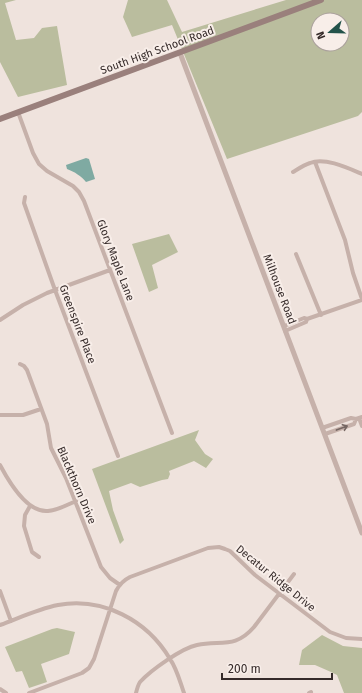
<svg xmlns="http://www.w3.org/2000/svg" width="362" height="693" font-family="'Fira Sans',sans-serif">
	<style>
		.green { fill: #babd9e; fill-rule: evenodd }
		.water { fill: #7faaa2 }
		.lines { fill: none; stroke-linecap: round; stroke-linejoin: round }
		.minor { stroke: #c6b1aa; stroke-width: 4 }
		.tertiary { stroke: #c6b1aa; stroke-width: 5 }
		.secondary { stroke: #9a807c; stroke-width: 6 }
		.oneway { stroke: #766763 }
		.labels { text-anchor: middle; stroke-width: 4; stroke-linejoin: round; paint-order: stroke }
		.street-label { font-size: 11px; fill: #352a29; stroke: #f8eee9 }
	</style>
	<rect width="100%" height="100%" fill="#efe3dd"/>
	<path class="green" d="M0,0h16l-11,3 11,37 18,-2 8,-10 15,-2 10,59 -49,12 -18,-35z
		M128,0h39l15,32 104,-32h76v112l-4,4 -131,43 -55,-134 -40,12 -9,-20zM318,20h24v24h-24z
		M169,234l9,18 -26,13 6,23 -9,4 -17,-48z
		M199,430l-4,10 10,14 8,5 -7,9 -12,-7 -25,10 1,3 -2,5 -6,1 -22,7 -9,-4 -22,8 4,19 11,30 -4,4 -28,-75z
		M57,628l18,4 -6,22 -28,10 6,18 -18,6 -7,-17 -6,1 -11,-25 47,-18z
		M322,635l21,11 19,2v45h-18l-7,-18 -6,-3 -16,-7h-16l3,-15z"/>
	<path class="water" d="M86,158l3,1 6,20 -9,3c-5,-6 -11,-10 -19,-13l-1,-4z"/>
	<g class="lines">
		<path class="minor" d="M18,112l15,41 6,11 8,7 26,15 6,6 5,9 88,232
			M315,162l30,78 8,33 9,26
			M293,172c5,-3 11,-7 17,-9 15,-6 38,5 52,11
			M25,197l-1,6 31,87 63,166
			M296,254l25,61
			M307,319l55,-19
			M0,320l23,-15 24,-12 63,-23
			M284,326l20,-8 3,1 -1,3 -21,9
			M20,364l4,2 3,4 20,54 4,24 15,30 35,89 9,11 10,7
			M0,415h23l18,-6
			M359,418l3,8
			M322,428l29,-10 5,1 6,-2
			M325,434l29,-10 2,-5
			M0,465c9,17 27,48 48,46 10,-1 19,-6 28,-10
			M30,506l-5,9 -1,11 8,26 7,5
			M0,591l11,30
			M0,625c19,-7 38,-16 58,-20 45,-8 89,15 112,54 7,10 10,23 14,34
			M0,689l6,4
			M29,693l53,-20 7,-5 5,-9 22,-68c3,-6 8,-11 14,-14l78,-29 11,-1 6,2 5,2 25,24 75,57 16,6 16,1
			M136,693c1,-4 2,-8 4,-11 11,-12 42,-34 57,-37 24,-5 38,4 57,-18l40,-53
			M309,693l2,-1"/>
		<path class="tertiary" d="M180,53l182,480"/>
		<path class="secondary" d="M0,119l321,-119"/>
	</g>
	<defs><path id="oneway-shaft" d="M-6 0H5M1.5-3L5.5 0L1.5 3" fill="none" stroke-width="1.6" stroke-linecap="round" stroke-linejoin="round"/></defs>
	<use class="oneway" href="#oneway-shaft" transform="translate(342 428) rotate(-20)"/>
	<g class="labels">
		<g class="street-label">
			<text transform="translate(157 50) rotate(-20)" y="4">South High School Road</text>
			<text transform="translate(116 260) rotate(69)" y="4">Glory Maple Lane</text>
			<text transform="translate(280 289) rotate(69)" y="4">Milhouse Road</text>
			<text transform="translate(78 324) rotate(69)" y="4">Greenspire Place</text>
			<text transform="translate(77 485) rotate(67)" y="4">Blackthorn Drive</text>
			<text transform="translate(276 578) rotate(39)" y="4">Decatur Ridge Drive</text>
		</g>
	</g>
	<g transform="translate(330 32) rotate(250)"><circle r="19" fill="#f8eee9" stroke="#aaa09c"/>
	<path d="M0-3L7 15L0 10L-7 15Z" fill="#23524a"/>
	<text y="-6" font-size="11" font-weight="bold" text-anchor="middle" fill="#352a29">N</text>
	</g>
	<path d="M222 673v6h110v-6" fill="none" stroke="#352a29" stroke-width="2"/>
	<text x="228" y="673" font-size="12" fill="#352a29" stroke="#f8eee9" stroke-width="3" paint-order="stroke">200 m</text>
</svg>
